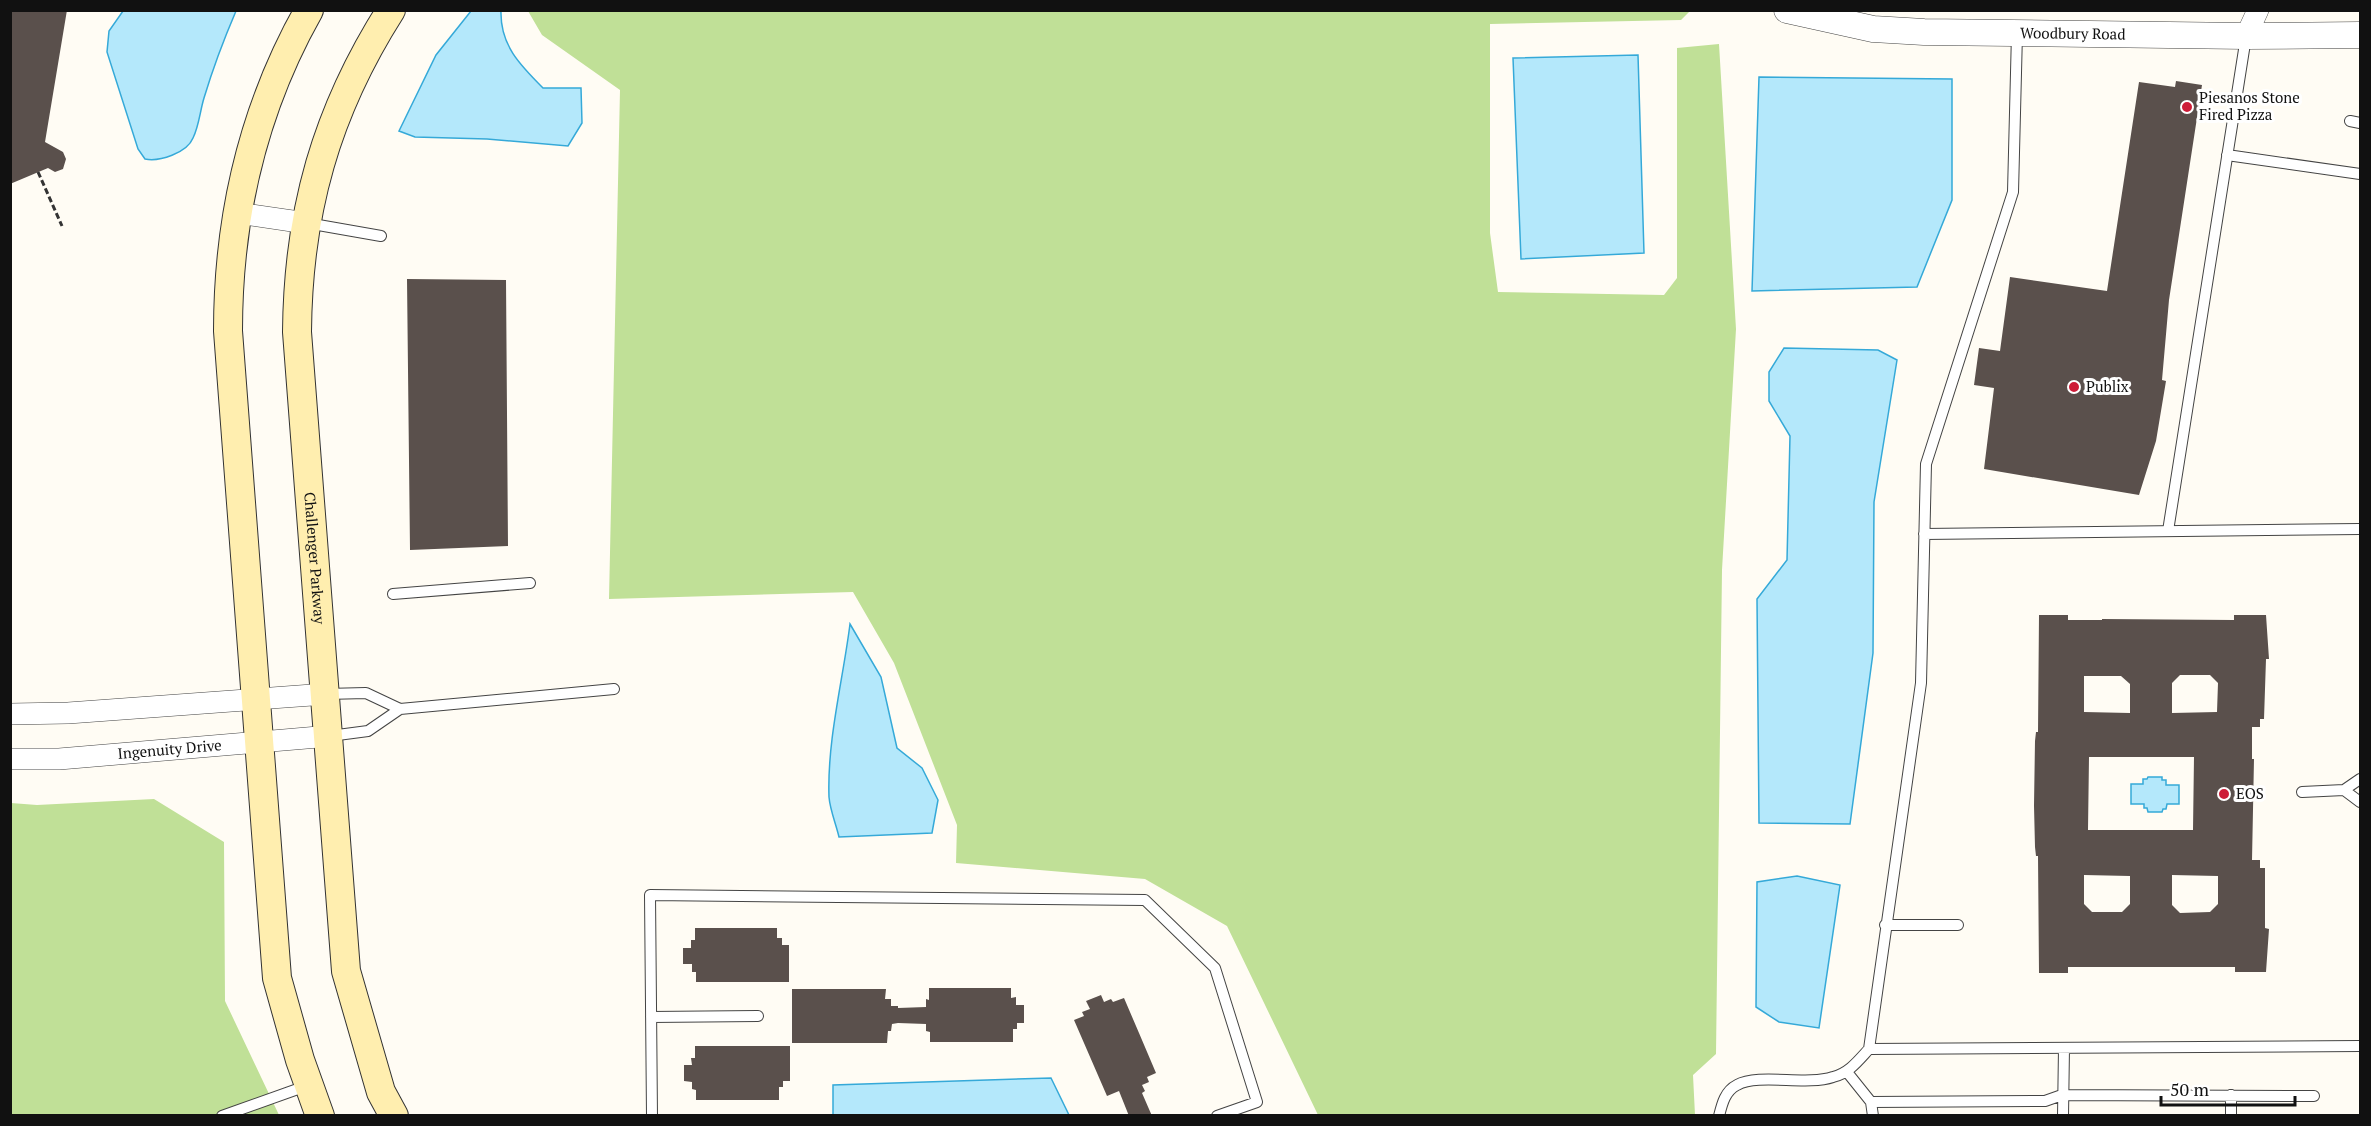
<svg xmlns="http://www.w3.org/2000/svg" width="2371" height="1126" font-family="'PT Serif',serif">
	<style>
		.forest { fill: #c0e097 }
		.water { fill: #b4e8fb; stroke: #35a9d8; stroke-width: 1.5 }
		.building { fill: #5a504c; fill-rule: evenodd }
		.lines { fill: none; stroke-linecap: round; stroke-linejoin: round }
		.service-casing { stroke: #444; stroke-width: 12 }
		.minor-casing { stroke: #444; stroke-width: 22 }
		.tertiary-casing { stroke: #444; stroke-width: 27 }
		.secondary-casing { stroke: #333; stroke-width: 30 }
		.path { stroke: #333; stroke-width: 3; stroke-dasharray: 6 3; stroke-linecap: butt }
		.service { stroke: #fff; stroke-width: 10 }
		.minor { stroke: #fff; stroke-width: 21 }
		.tertiary { stroke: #fff; stroke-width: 26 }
		.secondary { stroke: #ffeeaf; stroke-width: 28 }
		.poi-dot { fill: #cd1c37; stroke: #fff; stroke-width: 2 }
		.labels { text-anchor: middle; stroke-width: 6; stroke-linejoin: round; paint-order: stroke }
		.street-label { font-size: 15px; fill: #111; stroke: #fff }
		.poi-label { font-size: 15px; fill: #111; stroke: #fff; text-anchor: start }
	</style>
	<rect width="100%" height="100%" fill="#fffcf4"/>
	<path class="forest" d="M528,11h1162l-9,9 -191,4v209l8,59 166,3 13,-17v-230l42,-4 17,285 -14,241 -6,484 -23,21 2,40h-377l-91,-189 -82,-47 -189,-16 1,-38 -63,-162 -41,-71 -244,7 11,-509 -78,-55z
		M154,799l70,43 1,159 54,114 -268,1v-313l26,2z"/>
	<path class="water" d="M123,11h113c-12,28 -23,57 -32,87 -4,13 -5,28 -11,40 -6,15 -34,24 -48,21l-7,-10 -31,-97 2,-21z
		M471,11h30c-1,34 19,54 42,77h38l1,35 -14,23 -81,-7 -72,-2 -16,-6 37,-76z
		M1638,55l6,198 -123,6 -8,-201z
		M1759,77l193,2v121l-35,87 -165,4z
		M1784,348l94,2 19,10 -23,142 -1,151 -23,171 -91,-1 -2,-224 30,-39 3,-124 -21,-35v-29z
		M850,624l31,53 16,71 25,20 16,32 -6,33 -93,4c-3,-13 -9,-27 -10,-40 -2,-57 14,-117 21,-173z
		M2148,777h14v3h4v5h13v19h-12l-1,5h-3l-1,3h-14l-1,-4h-3v-4h-13v-20h12v-5h4z
		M1797,876l43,9 -21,143 -40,-6 -23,-15 1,-125z
		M1051,1078l18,37h-236v-30z"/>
	<path class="building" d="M10,10h57l-22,132 18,10 3,7 -3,10 -8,3 -7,-4 -38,16z
		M2176,81l26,4 -33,215 -7,80 4,1 -10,60 -17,54 -155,-26 10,-81 -20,-3 5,-37 21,3 10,-74 97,14 32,-209 36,5z
		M407,279l99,1 2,266 -98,4z
		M2039,615h29v5h34v-1l132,1v-5h32l3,44h-3l-2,60h-4v8h-8v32h2l-2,101h8v8h5v60l4,1 -3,43h-31v-5h-167v6h-29l-1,-117h-2l-1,-9 -1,-41 1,-65 1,-9h2zM2180,675h30l8,8 -1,29 -45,1v-30zM2084,676h37l9,8v29l-46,-1zM2089,757h105l-1,73h-105zM2084,875l46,1v28l-8,8h-30l-8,-8zM2172,875l46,1v28l-8,8 -30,1 -8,-8z
		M695,928h82v10h5v7h7v37h-93v-10h-4v-8h-9v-16h8v-8h4z
		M929,988h82v10l5,-1v8h8v18h-7v6h-4v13h-83v-10l-4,-1v-7l-28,-1 -6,1 -1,7h-3l-1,12h-95v-54h94l-1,10h6v7h7v2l28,-1v-8l3,1z
		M1101,995l3,7 7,-3 2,3 11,-4 15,35 17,40 -9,4 2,5 -7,3 3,6 -3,2 10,23h-23l-10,-25 -12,5 -33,-76 10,-4 -2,-4 8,-3 -4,-8z
		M695,1046h95v35h-7v6h-4v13h-83v-10l-4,-1v-7l-8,-1v-16h8l-1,-7h4z"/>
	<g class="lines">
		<g class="service-casing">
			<path id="service" d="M2350,121l10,2
				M2227,155l133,19
				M307,223l74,13
				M2168,531l78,-494
				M1924,534l436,-5
				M393,594l137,-11
				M326,694l40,-1 34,16
				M330,736l38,-5 32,-22 214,-20
				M2344,790l16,12
				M2302,792l42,-2 16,-11
				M1885,925h73
				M651,1017l107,-1
				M1869,1049l491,-3
				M1847,1072l24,30 2,14
				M1871,1102l174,-1 17,-6 252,1
				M222,1116l87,-31
				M652,1116l-2,-221 495,5 70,68 42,134 -40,14
				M1719,1116c3,-12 6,-25 18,-31 22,-12 69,1 96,-8 16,-4 25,-16 36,-28l52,-366 5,-219 87,-272 4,-159
				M2063,1116l1,-68
				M2231,1116v-21"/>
		</g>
		<g class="minor-casing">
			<g id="minor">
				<path d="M2246,36l12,-26"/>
				<path d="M237,213l69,10"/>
				<path d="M10,714l58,-1 258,-19"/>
				<path id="s1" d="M10,759h49l271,-23"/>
			</g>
		</g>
		<g class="tertiary-casing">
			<g id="tertiary">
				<path id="s2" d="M1787,10l86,19 51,3 322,4 114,-1"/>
			</g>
		</g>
		<g class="secondary-casing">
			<g id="secondary">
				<path d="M309,10c-56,99 -81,208 -81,321l49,647 23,82 20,56"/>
				<path id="s3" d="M391,10c-65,102 -93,202 -94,322l49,639 35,121 13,24"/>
			</g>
		</g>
		<path class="path" d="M38,172l24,54"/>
		<use href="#service" class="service"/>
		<use href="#minor" class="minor"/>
		<use href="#tertiary" class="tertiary"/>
		<use href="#secondary" class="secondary"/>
	</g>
	<g class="poi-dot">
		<circle cx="2187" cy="107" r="6"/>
		<circle cx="2074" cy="387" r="6"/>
		<circle cx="2224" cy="794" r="6"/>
	</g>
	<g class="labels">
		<g class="street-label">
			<text dy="5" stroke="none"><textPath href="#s2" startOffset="288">Woodbury Road</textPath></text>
			<text dy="5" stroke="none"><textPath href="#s3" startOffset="567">Challenger Parkway</textPath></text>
			<text dy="5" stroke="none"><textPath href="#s1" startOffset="160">Ingenuity Drive</textPath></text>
		</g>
		<g class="poi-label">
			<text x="2199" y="103">Piesanos Stone<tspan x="2199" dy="17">Fired Pizza</tspan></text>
			<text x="2086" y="392">Publix</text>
			<text x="2236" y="799">EOS</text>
		</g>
	</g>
	<rect width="2371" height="1126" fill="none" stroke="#111111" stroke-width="24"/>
	<path d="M2161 1096v9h134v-9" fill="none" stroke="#111111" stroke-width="3"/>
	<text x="2170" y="1096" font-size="18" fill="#111111" stroke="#ffffff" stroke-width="4.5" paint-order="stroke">50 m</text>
</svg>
